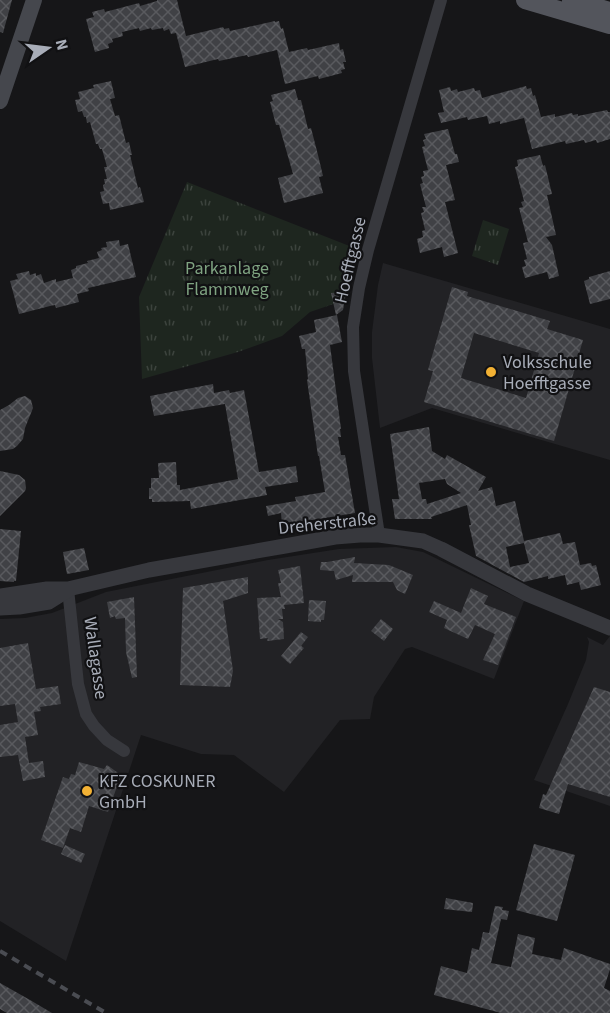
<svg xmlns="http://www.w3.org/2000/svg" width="610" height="1013" font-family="'Source Sans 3',sans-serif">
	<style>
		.built { fill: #222225 }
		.park { fill: url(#park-tufts) }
		.building { fill: url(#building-cross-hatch); fill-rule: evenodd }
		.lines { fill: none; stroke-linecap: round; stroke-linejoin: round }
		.minor { stroke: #37383d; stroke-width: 12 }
		.tertiary { stroke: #37383d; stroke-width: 15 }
		.secondary { stroke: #45474d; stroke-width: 16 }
		.primary { stroke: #53555c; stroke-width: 18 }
		.rail { stroke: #4a4c52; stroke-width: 4; stroke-dasharray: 8 6; stroke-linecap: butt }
		.poi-dot { fill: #f2b134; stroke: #111113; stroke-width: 2 }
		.labels { text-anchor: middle; stroke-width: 4.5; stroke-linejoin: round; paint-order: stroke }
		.street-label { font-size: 18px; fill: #a8adb8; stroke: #111113 }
		.park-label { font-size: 18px; fill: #7fa381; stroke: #111113 }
		.poi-label { font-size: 18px; fill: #a8adb8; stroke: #111113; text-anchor: start }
	</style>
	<defs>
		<pattern id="park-tufts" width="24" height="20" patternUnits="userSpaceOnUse" patternTransform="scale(1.5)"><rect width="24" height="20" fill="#1e261f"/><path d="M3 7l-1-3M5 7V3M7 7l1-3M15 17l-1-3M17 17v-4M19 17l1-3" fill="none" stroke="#3c433d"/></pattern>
		<pattern id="building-cross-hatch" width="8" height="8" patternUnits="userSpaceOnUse" patternTransform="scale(1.5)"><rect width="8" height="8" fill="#404145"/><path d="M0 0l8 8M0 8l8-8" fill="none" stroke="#595a5e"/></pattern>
	</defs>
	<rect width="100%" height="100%" fill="#161618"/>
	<path class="built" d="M383,263l227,66v131l-178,-52 -52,20 -8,-70v-26l6,-47z
		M396,547l27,5 101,49 -30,78 -82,-32 -7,2 -31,48 -4,22 -30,1 -56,72 -50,-37 -33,-1 -60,-19 -75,226 -66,-40v-302l25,-1 27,-5 54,-21 162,-32 71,-11z
		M610,636v170l-76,-26 34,-76 18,-44 3,-18 -2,-5 16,8z"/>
	<path class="park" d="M187,182l170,67 -8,24 -4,27 -35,12 -28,24 -44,16 -96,27 -3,-82z
		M483,220l26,9 -11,36 -26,-9z"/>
	<path class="building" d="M0,0h12l-9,33 -3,-1z
		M157,0h20l9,36 37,-9 1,2 5,-1 1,3 45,-10v1l4,-1 2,8 2,-1 6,24 18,-4 1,2 31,-7 1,7 3,-1 3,13h-3l2,7 -4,1 1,3 -23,6 -1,-3 -33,8 -8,-34 -29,7 -1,-2 -28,6 -1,-2 -33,8 -9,-34 -5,1 -2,-5 -5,2 -1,-3 -11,2 -1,-2 -11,3 -1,-3 -17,4 1,4 -11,3 1,3 -5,2 1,4 -14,4 -9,-33 8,-2 -2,-5 12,-3 1,3 34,-9 1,3 17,-5z
		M111,81l4,17 -5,1 5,17 4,-1 7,28 3,-1 3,13h-2l8,33 2,-1 4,15 -34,8 -1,-7 -6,1 -3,-12 4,-1 -1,-6 2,-1 -1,-5h3l-3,-12h3l-5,-18h-2l-2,-5h-2l-6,-22 -3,1 -1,-6h-2l-2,-6 -4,1 -3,-12 5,-1 -2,-7 16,-4 -1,-3z
		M526,86l1,3 4,-1 2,8 2,-1 6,22 14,-3v3l17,-4 1,2 5,-1v2l29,-6 1,2h2v27l-13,4 -1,-3 -11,3 -1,-3 -18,4 -1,-3 -33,8 -8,-31 -24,6v-3l-11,3 -2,-8 -19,4 -1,-3 -26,6 -3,-10 6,-1 -5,-22 11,-3 1,4 6,-2 1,3 16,-4 1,3 5,-1 2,8z
		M295,89l3,11h3l7,29 3,-1 7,27 5,21 -4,1 4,16 -39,10 -6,-25 15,-4 -14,-49h-3l-6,-23 3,-1 -2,-6z
		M448,129l7,25h2l2,8 -13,3 9,35 -10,2 13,51 -14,4 -2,-10 -22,6 -3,-14 6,-2 -1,-6 3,-1 -4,-17 3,-1 -2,-5h4l-6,-23 3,-1 -2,-6 3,-1 -1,-5 5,-1 -6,-23 3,-1 -2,-6 3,-1 -2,-5z
		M540,155l3,11 2,-1 7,29 -5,1 9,40 -10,2 6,8 7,31 -10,3 -2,-7 -22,6 -3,-11 4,-1 -2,-6 3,-1 -4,-16 5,-1 -9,-34 4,-1 -2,-5 3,-1 -9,-34 3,-1 -1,-6z
		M119,240l1,6 8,-2 8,33 -48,11 1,3 -12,3 2,8 -23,6 -1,-3 -5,1 -31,8 -9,-33 8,-2 -2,-5 13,-3 1,4 6,-2v3l5,-2 3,9 12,-4v3l17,-4 -2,-8 5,-2v-2l12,-3 -1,-2 12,-3 -2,-6 5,-2 -1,-2 6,-1 -1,-5z
		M610,271v28l-20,5 -6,-23 5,-2v-2z
		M452,287l16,5 -1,4 83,25 -3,8 36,11 -29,101 -130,-39 9,-31 -5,-1zM474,333l65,20 -13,45 -65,-20z
		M346,292l-3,18 -7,5 -5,-22z
		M337,315l5,27 -12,3 11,84h-1l1,8h-3l3,18h4l10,58 -73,12 -1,-12 -13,3 -2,-10 30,-5 -1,-4 30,-5 -6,-36h-1l-11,-76 1,-1 -3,-30h-3l-3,-13 17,-4 -2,-12z
		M213,384l1,9 15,-3 1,3 14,-3 15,82 37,-6 2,16 -33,5 2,8 -76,14 -1,-8 -38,1v-3h-3v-11h2v-10h8l-1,-15 18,-1 1,23h3v5l58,-11 -13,-75 -71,12 -4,-20z
		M25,396l6,4 2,8 -8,20 -2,11 -6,7 -4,3 -13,2v-41l9,-5 9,-7z
		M429,427l3,24 13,8 2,-4 39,22 -8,14 14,-4 4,19 19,-5 9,40 36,-8 3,11 12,-2 5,23 11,-2 1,3 4,-1 5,20 -20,5 -2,-8 -12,3 -2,-10 -17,4v-3l-24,6 -48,-26 -7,-31h2l-4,-20 -36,12 1,2h-37l-3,-20h7l-9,-65zM445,479l2,5 14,9 -34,11 -1,-5h-4l-3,-16zM524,543l5,20 -19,4 -4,-20z
		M0,471l19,4 6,5 1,8 -1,3 -25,25z
		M0,529l21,2 -5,50h-2v1l-14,-1z
		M84,548l5,22 -22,4 -4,-22z
		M355,557l-1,6 35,2 24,10 -8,19 -8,-4 -4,-8h-41l1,-7 -17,5 -2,-9 -14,-1 1,-8h6z
		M300,566l4,37 -20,2 1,4h-3l1,10h-5l5,3 1,17 -17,2 1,-3 -8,1 -3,-41 24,-1 -3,-14h3l-3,-13z
		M248,577v16l-25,8 10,70 -3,16 -50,-2 3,-97z
		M471,588l17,8 -4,8 32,13 -18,48 -15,-5 12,-26 -20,-9 -7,14 -24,-11 3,-8 -18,-8 5,-11 27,12z
		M134,597l3,80 -5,1 -6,-26 -1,-34 -9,1 -1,-3 -5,2 -3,-16z
		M309,600l17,1 -2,19h-3v2l-13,-1z
		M381,619l12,10 -9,12 -13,-10z
		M301,632l7,5 -7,9 3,2 -14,16 -9,-8z
		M28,643l8,46 22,-3 3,18 -21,3 1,4 -7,1 4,23 -13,2 4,26 14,-2 2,16 -22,4 -5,-26 -18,2v-32l18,-3 -3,-18 -15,2v-58z
		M594,687l16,5v105l-42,-13 -9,30 -20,-6 4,-14 3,1z
		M79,762l25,7 3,-4 14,10 -13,37 -19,-6 -8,26 -11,-4 -7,20 -22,-8 22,-63 6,2 2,-5 4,1z
		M534,844l41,11 -18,66 -41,-11z
		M65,845l20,9 -4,9 -20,-9z
		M446,898l27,5 -1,9 -28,-3z
		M495,906l8,1 -1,3 7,1 -2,9 -6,-1 -10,44 20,4 7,-33 17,4 -3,16 29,6 3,-12 46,16v5l-6,19 6,3v22h-109l-67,-18 7,-29 26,7 5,-25 7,2 4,-18 6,1z
		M0,983l30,17 22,13h-45l-7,-4z"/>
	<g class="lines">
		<path class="minor" d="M379,535l-25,-164 -1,-44 6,-39 9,-38 73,-250
			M68,589l10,95 8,30 8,12 13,14 17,11"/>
		<path class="tertiary" d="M0,596l47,-7h21l81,-19 136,-24 50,-9 25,-2h19l44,6 18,8 86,45 83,34
			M0,608l19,-1 30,-5 19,-12"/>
		<path class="secondary" d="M0,101l34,-101"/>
		<path class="primary" d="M525,0l85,25
			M571,0l39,11"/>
		<path class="rail" d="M0,951l106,62"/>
	</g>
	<g class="poi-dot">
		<circle cx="491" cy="372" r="6"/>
		<circle cx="87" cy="791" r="6"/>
	</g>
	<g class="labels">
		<g class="street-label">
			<text transform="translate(350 260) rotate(-77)" y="6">Hoefftgasse</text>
			<text transform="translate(327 523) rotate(-6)" y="6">Dreherstraße</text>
			<text transform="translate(96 658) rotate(82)" y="6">Wallagasse</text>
		</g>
		<g class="park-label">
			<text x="227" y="274">Parkanlage<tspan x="227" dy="21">Flammweg</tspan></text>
		</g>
		<g class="poi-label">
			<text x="503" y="368">Volksschule<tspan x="503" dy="21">Hoefftgasse</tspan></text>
			<text x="99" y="787">KFZ COSKUNER<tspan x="99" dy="21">GmbH</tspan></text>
		</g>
	</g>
	<g transform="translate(48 48) rotate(76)" stroke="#111113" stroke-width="4.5" paint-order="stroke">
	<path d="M0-4.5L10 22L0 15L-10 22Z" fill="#a8adb8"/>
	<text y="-9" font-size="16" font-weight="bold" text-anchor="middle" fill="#a8adb8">N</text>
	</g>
</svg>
